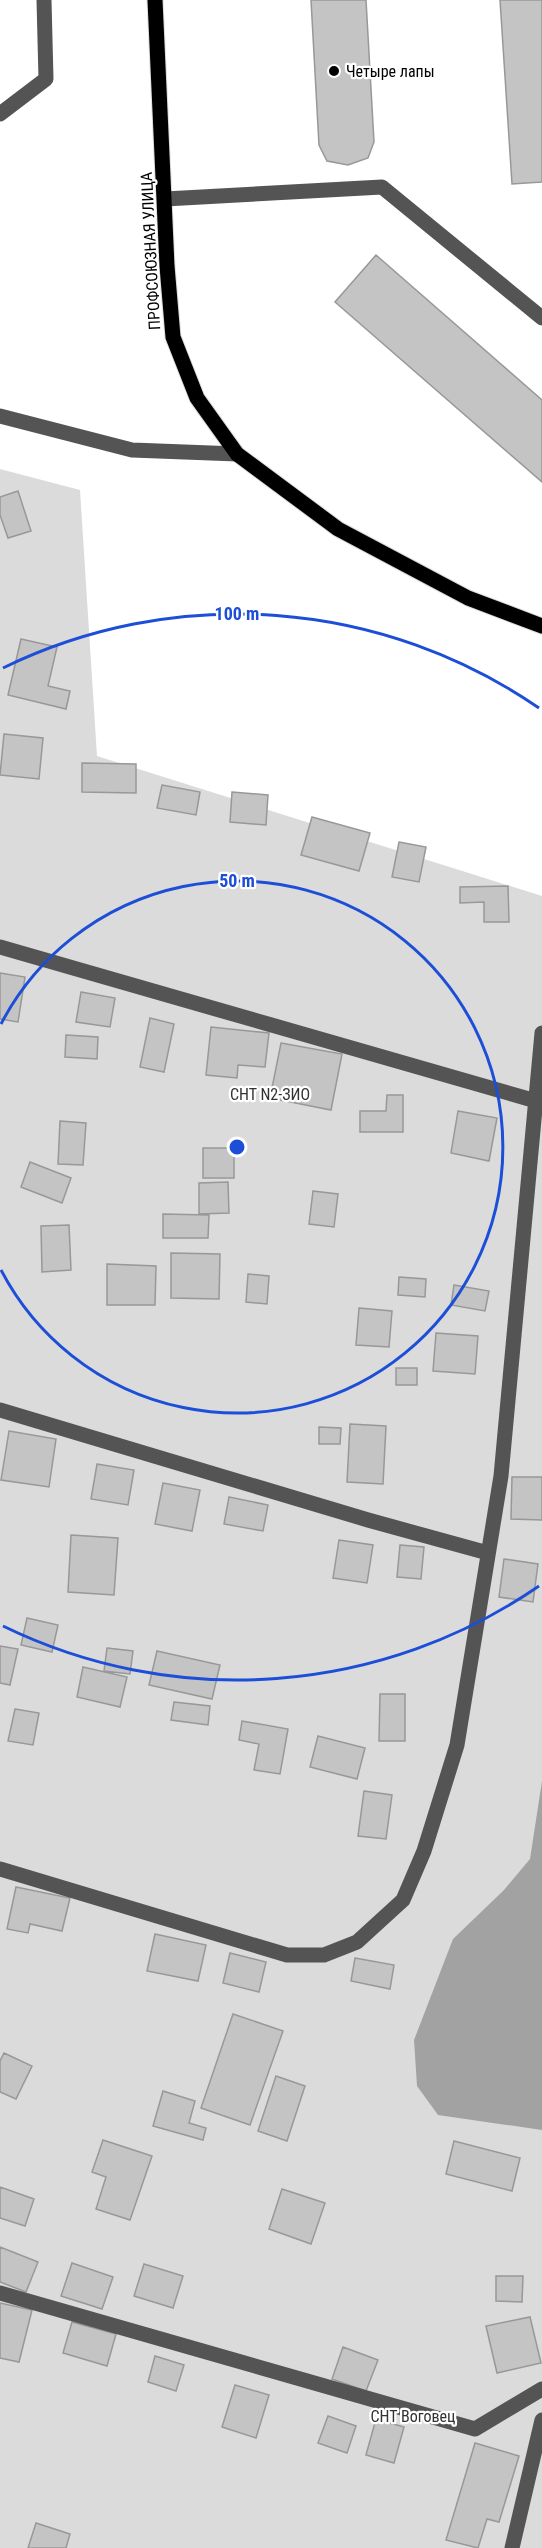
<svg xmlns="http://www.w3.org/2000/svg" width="542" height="2548" font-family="'Roboto Condensed',sans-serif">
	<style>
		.green { fill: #dbdbdb }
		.water { fill: #a2a2a2 }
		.building { fill: #c4c4c4; stroke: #989898; stroke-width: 1.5 }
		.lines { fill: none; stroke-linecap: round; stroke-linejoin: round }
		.major-casing { stroke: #dbdbdb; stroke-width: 17 }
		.minor { stroke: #545454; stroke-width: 15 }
		.major { stroke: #000; stroke-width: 15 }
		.ring { fill: none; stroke: #1d4ed8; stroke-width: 3 }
		.poi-dot { fill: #000; stroke: #fff; stroke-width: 2 }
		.labels { text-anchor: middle; stroke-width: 4.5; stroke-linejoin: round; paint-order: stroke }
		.poi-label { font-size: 16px; fill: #000; stroke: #fff; text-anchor: start }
		.street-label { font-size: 16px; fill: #000; stroke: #fff }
		.park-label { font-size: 16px; fill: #323232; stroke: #fff }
		.centre { fill: #1d4ed8; stroke: #fff; stroke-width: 3 }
		.ring-label { font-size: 18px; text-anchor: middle; font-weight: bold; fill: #1d4ed8; stroke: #fff; stroke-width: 4.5; stroke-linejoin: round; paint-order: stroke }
	</style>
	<rect width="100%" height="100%" fill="#fff"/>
	<path class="green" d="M0,469l80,21 17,266 445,140v1652h-542z"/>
	<path class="water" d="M542,1781v349l-104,-15 -21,-29 -3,-46 39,-101 51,-49 26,-31z"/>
	<path class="building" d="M311,0h55l8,142 -6,16 -20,7 -21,-4 -8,-16z
		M500,0h42v182l-30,2z
		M376,255l166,145v82l-207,-180z
		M18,491l13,40 -23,7 -8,-23v-18z
		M21,639l36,8 -9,39 22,5 -4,18 -58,-14z
		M4,734l39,4 -4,41 -39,-4z
		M82,763l54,1v29l-54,-1z
		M162,785l38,7 -4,23 -39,-7z
		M232,792l36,3 -2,30 -36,-3z
		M312,817l58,16 -11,38 -58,-16z
		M399,842l27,5 -7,35 -27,-5z
		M508,886l1,36h-25v-20l-24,1v-16z
		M0,973l25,4 -7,45 -18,-3z
		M81,992l34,6 -5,29 -34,-5z
		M150,1018l24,6 -10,48 -24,-5z
		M211,1027l58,6 -4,34 -27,-2 -1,13 -31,-3z
		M66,1035l32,2 -1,22 -32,-2z
		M281,1043l61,11 -11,56 -61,-12z
		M387,1095h16v37h-43v-21h26z
		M458,1111l39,7 -8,43 -38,-8z
		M60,1121l26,2 -3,42 -25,-1z
		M203,1148h31v30h-31z
		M30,1162l41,16 -9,25 -41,-16z
		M228,1182l1,31 -30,1v-31z
		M313,1191l25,3 -4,33 -25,-3z
		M163,1214l46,1 -1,23h-45z
		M69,1225l2,45 -29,2 -1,-46z
		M171,1253l49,1 -1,45 -48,-1z
		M107,1264l49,2 -1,39h-48z
		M248,1274l21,2 -2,28 -21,-2z
		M399,1277l27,2 -1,18 -27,-2z
		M454,1285l35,6 -4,20 -34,-6z
		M359,1308l33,3 -3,36 -33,-2z
		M436,1333l42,3 -3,38 -42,-3z
		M396,1368h21v17h-21z
		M350,1424l36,2 -3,58 -36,-2z
		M319,1427l22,1 -1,16h-21z
		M9,1431l47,8 -7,48 -48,-7z
		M97,1464l37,6 -6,35 -37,-6z
		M512,1477h30v43l-31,-1z
		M163,1483l37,7 -8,41 -37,-7z
		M229,1497l39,8 -5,26 -39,-7z
		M71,1535l47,3 -4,57 -46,-3z
		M339,1540l34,5 -6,38 -34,-5z
		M400,1545l24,2 -3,32 -24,-2z
		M504,1559l34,5 -5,38 -34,-5z
		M27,1618l31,7 -6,27 -31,-7z
		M0,1646l18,3 -8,36 -10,-2z
		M107,1648l26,3 -3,23 -26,-3z
		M157,1651l63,14 -8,34 -63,-14z
		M83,1667l44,10 -7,30 -43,-10z
		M380,1694h25v47h-26z
		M174,1702l36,4 -2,19 -37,-5z
		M15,1709l24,4 -6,32 -25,-4z
		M242,1721l46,8 -8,45 -26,-4 5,-26 -20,-4z
		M318,1736l47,12 -8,31 -47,-12z
		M364,1791l28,4 -6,44 -28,-3z
		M16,1887l54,11 -8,33 -32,-7 -2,9 -21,-4z
		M155,1934l51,11 -8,36 -51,-10z
		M230,1953l36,9 -7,30 -36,-9z
		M355,1958l39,7 -4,24 -39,-8z
		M233,2014l50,17 -33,94 -49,-17z
		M4,2053l28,13 -16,33 -16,-7v-31z
		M276,2076l29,10 -18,55 -29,-10z
		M163,2091l32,10 -6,22 17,5 -3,12 -50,-14z
		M103,2140l49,16 -22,64 -34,-11 10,-32 -14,-5z
		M454,2141l66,17 -8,33 -66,-17z
		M0,2187l34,12 -9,27 -25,-8z
		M282,2189l43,14 -14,41 -42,-15z
		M0,2247l38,15 -12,30 -26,-10z
		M72,2263l41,14 -11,32 -41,-13z
		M144,2264l39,12 -10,32 -39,-12z
		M496,2276h27l-1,26 -26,-1z
		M0,2303l32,7 -13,52 -19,-4z
		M530,2317l11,46 -44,10 -11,-47z
		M72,2322l44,12 -9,32 -44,-13z
		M343,2347l35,13 -12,31 -34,-12z
		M155,2356l29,9 -8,26 -28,-9z
		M235,2385l34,10 -13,43 -34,-11z
		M328,2416l28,10 -9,27 -29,-10z
		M376,2419l28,8 -10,36 -28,-8z
		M475,2443l44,13 -20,66 -12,-3 -9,29 -32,-8z
		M36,2523l34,11 -4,14h-38z"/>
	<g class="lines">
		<g class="major-casing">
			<path id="major" d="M155,0l12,266 6,71 24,61 40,56 101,75 130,69 74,28"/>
		</g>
		<path class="minor" d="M0,114l46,-35 -2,-79
			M165,199l217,-12 160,131
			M0,416l132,34 105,4
			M0,947l536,154
			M0,1410l368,110 120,33
			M0,1869l287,86h37l33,-13 46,-42 21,-49 33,-106 44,-269 41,-443
			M0,2293l475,136 67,-40
			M512,2548l30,-128"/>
		<use href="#major" class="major"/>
	</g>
	<g class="ring">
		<path d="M1 1024A266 266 0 1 1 1 1270"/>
		<path d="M539 1586A533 533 0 0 1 3 1626M3 668A533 533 0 0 1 539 708"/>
	</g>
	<circle class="poi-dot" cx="334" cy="71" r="6"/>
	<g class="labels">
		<g class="poi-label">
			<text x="346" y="77">Четыре лапы</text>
		</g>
		<g class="street-label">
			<text transform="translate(150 251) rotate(-93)" y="6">ПРОФСОЮЗНАЯ УЛИЦА</text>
		</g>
		<g class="park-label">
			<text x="270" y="1100">СНТ N2-ЗИО</text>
			<text x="413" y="2422">СНТ Воговец</text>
		</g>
	</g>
	<circle cx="237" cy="1147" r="9" class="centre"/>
	<g class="ring-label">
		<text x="237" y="620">100 m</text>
		<text x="237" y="887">50 m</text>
	</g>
</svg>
